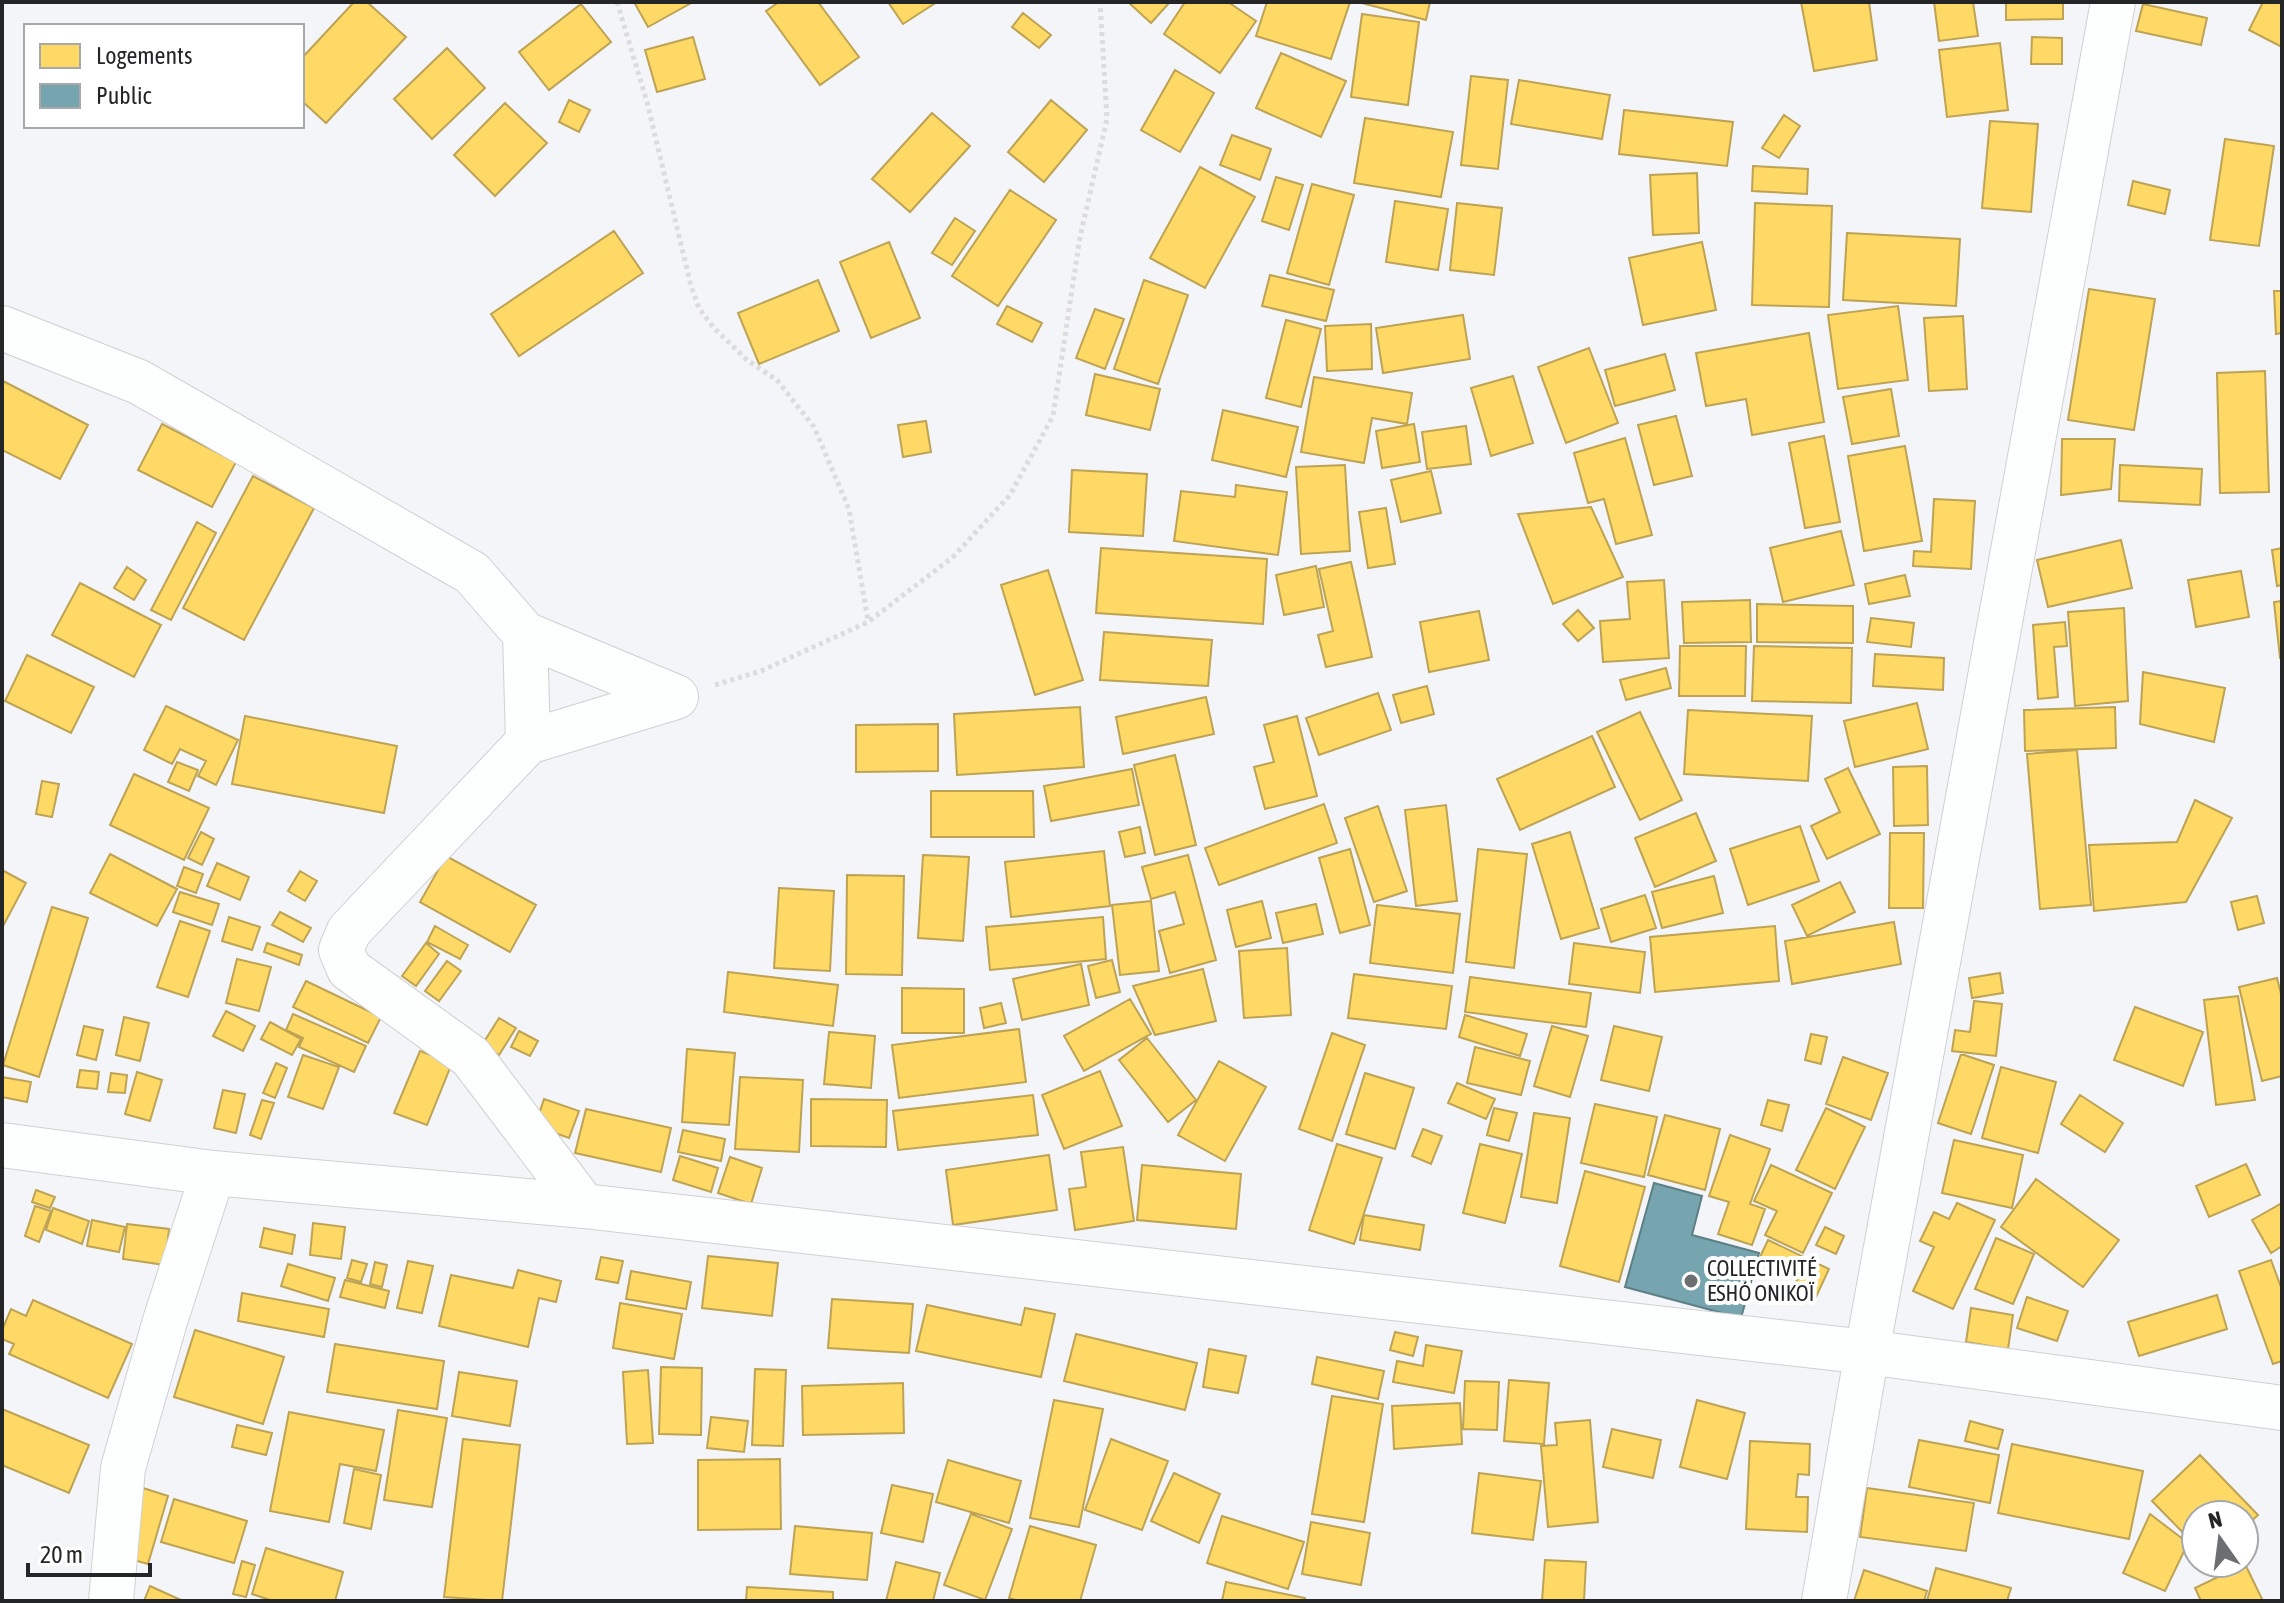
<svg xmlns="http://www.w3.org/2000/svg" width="2284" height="1603" font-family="'Asap Condensed',sans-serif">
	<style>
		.homes { fill: #ffd966; stroke: #bda353; stroke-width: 2 }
		.public { fill: #76a5af; stroke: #5d7f86; stroke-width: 2 }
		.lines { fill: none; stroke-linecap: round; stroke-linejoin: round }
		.minor-casing { stroke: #d0d0d3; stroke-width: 46 }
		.path { stroke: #dcdcdd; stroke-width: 5; stroke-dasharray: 4 4; stroke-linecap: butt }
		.minor { stroke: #fdfefe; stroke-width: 44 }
		.poi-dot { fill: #6d6e70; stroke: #fff; stroke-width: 3 }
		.labels { text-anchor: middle; stroke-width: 8; stroke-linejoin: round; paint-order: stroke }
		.poi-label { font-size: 22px; fill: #242527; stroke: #fff; text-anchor: start }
	</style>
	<rect width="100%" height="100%" fill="#f4f5f9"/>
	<path class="homes" d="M354,2h13l39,35 -80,86 -24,-22v-43z
		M634,2h59l-45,25z
		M779,2h39l41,55 -39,28 -54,-74z
		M888,2h49l-34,22z
		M1128,2h42l-19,21z
		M1185,2h43l28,19 -36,52 -56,-39z
		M1267,2h83l-19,57 -75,-23z
		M1358,2h72l-4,18z
		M1801,2h68l8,58 -63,11z
		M1934,2h39l5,34 -39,5z
		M2006,2h57v17l-57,1z
		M2263,2h19v45l-33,-17z
		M581,4l30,38 -62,48 -30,-38z
		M2143,4l64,14 -6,27 -65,-14z
		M1023,13l28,22 -12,13 -27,-21z
		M1362,14l57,8 -11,83 -57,-8z
		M693,37l12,42 -48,13 -12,-42z
		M2032,37l30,1v26h-31z
		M2000,43l8,67 -61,7 -8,-67z
		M447,48l38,40 -53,51 -38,-40z
		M1281,53l65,28 -25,56 -65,-29z
		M1175,70l39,23 -34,59 -39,-22z
		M1471,76l37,4 -10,89 -37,-4z
		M1519,80l91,15 -8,44 -91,-15z
		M569,100l21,10 -11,22 -20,-10z
		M1051,100l36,30 -43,52 -36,-30z
		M505,103l42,40 -52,53 -41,-41z
		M1624,110l109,12 -6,44 -108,-12z
		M932,113l38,33 -60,66 -38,-33z
		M1784,115l16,11 -21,32 -17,-10z
		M1365,118l88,14 -12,65 -87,-14z
		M1990,121l48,3 -7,88 -49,-4z
		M1232,135l39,14 -11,31 -40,-15z
		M2225,139l49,7 -15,100 -49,-6z
		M1753,166l55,3 -1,25 -55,-3z
		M1200,167l55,30 -50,91 -55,-30z
		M1697,173l2,60 -46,2 -3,-60z
		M1276,177l27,8 -14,45 -27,-9z
		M2133,181l37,9 -5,24 -37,-9z
		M1312,184l42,11 -25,90 -42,-12z
		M1010,190l46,30 -58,86 -46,-30z
		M1395,201l53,8 -10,61 -52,-8z
		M1457,203l45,5 -8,67 -44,-5z
		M1755,203l77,3 -3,101 -77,-2z
		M955,218l20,13 -23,34 -20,-12z
		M614,231l29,42 -124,83 -28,-42z
		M1847,233l113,6 -4,67 -113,-6z
		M889,242l31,76 -49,20 -31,-76z
		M1702,242l14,68 -73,15 -14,-67z
		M1270,275l64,15 -8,31 -64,-15z
		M818,280l21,51 -80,33 -21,-51z
		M1144,280l44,15 -30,89 -44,-15z
		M2089,289l66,10 -21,131 -66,-10z
		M2274,291h8v42l-6,1z
		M1007,306l35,17 -10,19 -35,-18z
		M1898,306l10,74 -70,9 -10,-74z
		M1095,309l29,10 -19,50 -29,-11z
		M1463,315l7,44 -87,14 -7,-45z
		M1963,316l4,73 -38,2 -5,-73z
		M1286,320l35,9 -20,78 -35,-9z
		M1371,324l1,45 -45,2 -2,-45z
		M1809,333l15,89 -72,13 -6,-36 -40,7 -10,-53z
		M1589,348l29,75 -52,20 -28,-76z
		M1665,354l10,36 -60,16 -10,-36z
		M2265,371l4,121 -49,1 -3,-120z
		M1095,374l65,15 -10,41 -64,-15z
		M1513,376l20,67 -42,13 -20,-68z
		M1314,377l98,16 -5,31 -35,-6 -8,45 -63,-11z
		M3,381l85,44 -28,54 -58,-29z
		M1891,389l8,47 -47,8 -9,-47z
		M1223,410l75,17 -12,50 -74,-17z
		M1676,416l16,60 -38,9 -16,-60z
		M926,421l5,31 -28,5 -5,-32z
		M162,424l74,38 -24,45 -74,-37z
		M1414,424l6,38 -38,6 -6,-37z
		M1466,426l5,38 -44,5 -5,-37z
		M1824,436l16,86 -35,6 -16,-85z
		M1625,438l27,97 -36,9 -12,-45 -16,4 -14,-50z
		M2062,439h53l-4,50 -50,6z
		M1905,446l17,95 -58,10 -16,-95z
		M1345,465l5,86 -49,3 -5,-87z
		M2120,465l82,4 -2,36 -81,-4z
		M1072,470l75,4 -4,62 -74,-4z
		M1431,471l10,42 -40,9 -10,-42z
		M253,476l61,32 -70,132 -61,-32z
		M1236,485l51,7 -9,63 -104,-14 7,-50 54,6z
		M1934,499l41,2 -4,68 -58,-3 1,-15 17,1z
		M1591,507l32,70 -70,27 -35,-90z
		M1386,508l9,56 -27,4 -9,-56z
		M197,522l19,11 -45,87 -20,-10z
		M1841,531l13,54 -71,17 -13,-54z
		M2121,540l11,48 -84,19 -11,-47z
		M1101,548l166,11 -4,65 -167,-11z
		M2282,548v37l-5,1 -5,-36z
		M1351,562l21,95 -46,10 -8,-32 15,-4 -14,-62z
		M1316,566l8,41 -40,8 -8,-40z
		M127,567l19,13 -12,20 -20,-12z
		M1048,570l35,110 -48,15 -34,-110z
		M2241,571l8,46 -53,10 -8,-47z
		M1905,575l5,21 -41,8 -4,-20z
		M1664,580l5,78 -66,4 -3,-41 30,-2 -3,-37z
		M80,583l81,42 -27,52 -82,-42z
		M1750,600l1,42 -67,1 -2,-41z
		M2282,601v57h-2l-6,-56z
		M1757,604l96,2v37l-96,-1z
		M2124,608l4,93 -53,5 -7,-94z
		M1578,610l16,18 -16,13 -15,-17z
		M1479,611l10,49 -60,12 -9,-50z
		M1871,618l43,5 -3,24 -44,-5z
		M2065,622l2,24 -13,1 4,50 -20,2 -5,-74z
		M1104,632l108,8 -4,46 -108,-6z
		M1680,646h66l-1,50h-66z
		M1754,646l98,2 -1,55 -99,-2z
		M1875,654l69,4 -1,32 -70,-4z
		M27,655l67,32 -23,46 -66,-32z
		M1666,668l5,20 -45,12 -6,-20z
		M2143,672l82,16 -11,54 -74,-18z
		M1427,686l7,28 -33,9 -8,-28z
		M1378,693l13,37 -72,25 -13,-37z
		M1206,697l8,37 -91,20 -7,-37z
		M1917,703l11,46 -73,18 -11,-46z
		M166,706l72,34 -22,45 -18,-9 8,-15 -26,-12 -8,15 -28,-14z
		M1080,707l4,60 -127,8 -3,-61z
		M2115,707l1,41 -91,3 -1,-41z
		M1688,710l124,6 -4,65 -124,-7z
		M1640,712l42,88 -42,20 -43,-88z
		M245,716l152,30 -13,67 -152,-29z
		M1297,716l20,80 -52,13 -11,-42 20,-5 -10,-37z
		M938,724v47l-82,1v-47z
		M1592,736l23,51 -95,43 -23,-51z
		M2077,750l14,155 -51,4 -13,-155z
		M1175,755l21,90 -41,10 -21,-90z
		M177,762l21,8 -9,21 -21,-9z
		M1927,766l1,59 -34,1 -1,-59z
		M1848,768l32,66 -53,25 -16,-33 29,-14 -15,-33z
		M1132,769l7,36 -88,16 -7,-35z
		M134,774l75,34 -25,52 -74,-35z
		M42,781l17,3 -7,33 -16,-3z
		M931,791h102l1,46h-103z
		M2195,800l37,18 -46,84 -92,9 -5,-66 88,-3z
		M1324,804l13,39 -118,42 -14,-37z
		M1446,805l11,96 -41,5 -11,-96z
		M1378,806l29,85 -33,11 -29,-84z
		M1696,813l20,48 -61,26 -20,-49z
		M1800,826l19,55 -71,24 -18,-56z
		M1140,827l5,26 -20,4 -6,-25z
		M201,832l13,7 -12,26 -14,-7z
		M1570,832l29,96 -38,11 -29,-95z
		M1890,833h34l-1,75h-34z
		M1350,849l20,76 -30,8 -21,-75z
		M1478,849l49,5 -13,114 -48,-6z
		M1104,851l6,55 -99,11 -6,-55z
		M110,854l67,35 -20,37 -67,-33z
		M923,855l46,2 -6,84 -45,-3z
		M1188,855l28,105 -46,13 -11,-42 25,-7 -9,-32 -24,7 -9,-32z
		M446,856l90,49 -26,47 -90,-50z
		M217,863l32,14 -9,23 -33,-14z
		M184,867l19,7 -7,19 -19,-7z
		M2,870l24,13 -24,45z
		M300,871l17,10 -12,20 -17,-10z
		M847,875l57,1 -2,99 -56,-1z
		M1714,876l9,37 -61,15 -10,-36z
		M1840,882l15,30 -48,24 -15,-31z
		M779,888l55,3 -4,80 -56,-3z
		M180,892l39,12 -7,21 -39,-13z
		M1645,895l11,33 -45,14 -10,-33z
		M2257,896l7,27 -26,7 -7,-28z
		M1151,901l8,70 -39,4 -8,-70z
		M1262,901l9,37 -35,9 -9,-37z
		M1316,904l7,30 -40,9 -7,-30z
		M1377,905l83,9 -7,59 -83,-10z
		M52,907l36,11 -49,159 -36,-12z
		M280,912l31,16 -8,14 -31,-17z
		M229,917l31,10 -8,23 -30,-9z
		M1103,917l3,42 -116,11 -4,-43z
		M180,921l30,10 -22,66 -31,-10z
		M1894,922l7,42 -109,20 -7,-43z
		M435,926l33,19 -8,14 -33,-17z
		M1775,926l4,55 -124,11 -5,-55z
		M267,943l35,12 -3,10 -35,-13z
		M426,943l13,11 -23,32 -14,-10z
		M1574,943l71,9 -5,41 -71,-9z
		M1287,948l4,67 -47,3 -5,-67z
		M237,959l34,8 -12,44 -33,-8z
		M1112,960l8,32 -24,6 -8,-32z
		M447,961l14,10 -22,30 -14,-10z
		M1081,964l8,41 -67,15 -9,-41z
		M1203,969l13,52 -61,14 -22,-49z
		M728,972l110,13 -5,41 -109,-14z
		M2000,973l3,20 -31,5 -3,-20z
		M1354,974l98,12 -6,43 -98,-11z
		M1470,977l121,16 -5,34 -121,-15z
		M2277,978l5,20v78l-20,5 -23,-94z
		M306,981l75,36 -13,26 -75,-36z
		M902,988l62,1v44h-62z
		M2238,996l17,104 -39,5 -12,-105z
		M1130,999l21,35 -67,37 -20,-35z
		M1974,1001l28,3 -6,52 -44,-5 3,-21 15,2z
		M1001,1003l5,20 -22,5 -4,-20z
		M2135,1007l68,25 -20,54 -69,-26z
		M226,1011l29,15 -12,25 -30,-15z
		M293,1014l73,32 -12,26 -55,-25 4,-9 -17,-8z
		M1465,1015l62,19 -7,22 -61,-19z
		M124,1017l25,6 -9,38 -24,-6z
		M499,1018l17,10 -17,27 -17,-10z
		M270,1022l31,17 -9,16 -31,-16z
		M84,1026l19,4 -7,30 -19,-5z
		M1552,1026l36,10 -18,61 -36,-11z
		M1614,1026l48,11 -13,54 -48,-11z
		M1019,1029l7,53 -127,16 -7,-53z
		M519,1031l19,10 -8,15 -19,-9z
		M829,1032l46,4 -4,52 -47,-4z
		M1332,1033l33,12 -33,96 -33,-12z
		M1811,1034l16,3 -6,27 -16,-4z
		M1147,1038l49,62 -28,22 -49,-62z
		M1475,1047l55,14 -9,34 -54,-12z
		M687,1049l48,4 -6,72 -47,-3z
		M420,1051l32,12 -25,62 -33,-12z
		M1961,1054l33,11 -23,69 -33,-11z
		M303,1055l36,12 -16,42 -35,-12z
		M1843,1057l45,16 -17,47 -45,-16z
		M1219,1061l47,26 -41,74 -47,-26z
		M276,1063l11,5 -12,30 -12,-5z
		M2001,1067l55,15 -18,71 -56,-15z
		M80,1070l19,2 -2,17 -20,-2z
		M1100,1071l22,55 -58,23 -22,-54z
		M137,1072l25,8 -12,41 -25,-7z
		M111,1073l16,2 -2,18 -17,-1z
		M1365,1073l49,15 -19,61 -49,-15z
		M2,1077l29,5 -4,20 -25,-5z
		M740,1077l63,3 -4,72 -64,-3z
		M1457,1083l38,16 -9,20 -38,-16z
		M223,1090l22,4 -9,39 -22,-5z
		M1033,1095l5,40 -140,15 -5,-39z
		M2080,1095l43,28 -18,29 -44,-28z
		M544,1099l35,12 -10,27 -34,-12z
		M811,1099l76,1 -1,47 -75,-1z
		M262,1100l12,3 -13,36 -11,-4z
		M1768,1100l21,5 -7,26 -21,-6z
		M1595,1104l62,13 -13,60 -63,-14z
		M1494,1108l23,5 -8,28 -22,-6z
		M1826,1108l39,19 -30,62 -39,-19z
		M586,1109l85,19 -10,44 -86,-19z
		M1534,1113l36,5 -13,85 -36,-6z
		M1665,1115l55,14 -15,61 -57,-15z
		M1423,1129l19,7 -11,28 -19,-8z
		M683,1130l42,9 -4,22 -43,-9z
		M1730,1135l40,14 -20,55 15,5 -13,36 -34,-11 11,-32 -20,-6z
		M1954,1140l69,15 -11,53 -70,-15z
		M1337,1144l45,14 -28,86 -45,-14z
		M1480,1144l42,10 -17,69 -42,-10z
		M1123,1147l11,74 -59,9 -6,-41 17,-2 -5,-35z
		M1049,1155l8,55 -104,15 -7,-55z
		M680,1156l38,12 -7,24 -38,-12z
		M730,1157l32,11 -11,36 -33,-11z
		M2246,1164l14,31 -51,22 -13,-31z
		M1142,1165l99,9 -5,55 -99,-9z
		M1771,1165l61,28 -29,60 -38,-18 12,-24 -23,-10z
		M1585,1171l60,16 -26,95 -59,-16z
		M2036,1179l83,61 -36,47 -82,-60z
		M36,1190l19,7 -5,11 -18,-6z
		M1957,1203l38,17 -42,89 -40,-18 21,-44 -14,-6 14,-29 15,7z
		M2282,1203v43l-11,7 -19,-33z
		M35,1206l16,5 -12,31 -14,-6z
		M53,1208l36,13 -7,23 -36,-14z
		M1364,1215l60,10 -4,25 -60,-10z
		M92,1220l33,7 -6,25 -32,-6z
		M313,1223l32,4 -4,32 -31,-4z
		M127,1224l42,5 -4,36 -42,-6z
		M1825,1227l19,9 -8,18 -20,-9z
		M264,1228l31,7 -3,19 -32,-7z
		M1996,1238l38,16 -21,50 -38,-15z
		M1768,1240l61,29 -13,28 -22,-11 5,-10 -39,-19z
		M708,1256l70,7 -6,53 -70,-8z
		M601,1257l22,4 -5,22 -22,-4z
		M352,1260l15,4 -6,18 -14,-4z
		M2271,1260l11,30v71l-9,3 -34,-93z
		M408,1261l25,5 -11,47 -25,-5z
		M375,1262l12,3 -5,22 -12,-3z
		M288,1264l47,14 -7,23 -47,-15z
		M518,1270l43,11 -5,21 -17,-4 -11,49 -89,-21 12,-51 62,13z
		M631,1271l60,11 -5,27 -60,-10z
		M345,1280l44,11 -4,17 -45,-11z
		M242,1293l87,16 -5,28 -86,-16z
		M2217,1295l10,34 -88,27 -11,-34z
		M2027,1297l41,14 -11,30 -40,-13z
		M832,1299l81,5 -4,49 -81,-5z
		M33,1300l99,44 -24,54 -99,-44 5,-10 -12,-5v-9l9,-21 15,7z
		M620,1303l62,11 -8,45 -61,-11z
		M927,1305l94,20 4,-17 30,6 -14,63 -125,-26z
		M1971,1308l42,7 -5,34 -42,-7z
		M195,1330l89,27 -21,67 -89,-27z
		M1395,1332l23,5 -5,19 -23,-6z
		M1076,1334l121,29 -12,47 -121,-29z
		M335,1344l109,17 -7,48 -110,-17z
		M1426,1345l36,6 -8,42 -61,-11 4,-21 26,5z
		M1209,1349l37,7 -8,37 -35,-6z
		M1317,1357l67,14 -6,28 -66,-15z
		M661,1367l41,1 -1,67 -42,-1z
		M755,1369l31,1 -3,76 -31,-1z
		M648,1370l5,73 -26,1 -4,-72z
		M459,1372l58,9 -7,45 -58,-10z
		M1509,1380l40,3 -5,61 -40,-3z
		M1465,1381l34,1 -2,48 -34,-1z
		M903,1383l1,50 -101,2 -1,-49z
		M1332,1396l51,8 -19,118 -52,-8z
		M1054,1400l49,9 -24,118 -49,-9z
		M1697,1400l48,13 -18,66 -47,-12z
		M1460,1403l2,41 -68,5 -2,-43z
		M2,1409l87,36 -20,48 -67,-28z
		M398,1410l49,8 -15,89 -48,-7z
		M289,1412l95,18 -8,41 -36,-7 -11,58 -59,-11z
		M711,1417l37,4 -4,31 -37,-4z
		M1590,1420l8,102 -50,5 -7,-81 16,-1 -2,-22z
		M1970,1421l33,9 -5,19 -33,-8z
		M237,1425l35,8 -6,22 -34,-8z
		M1612,1429l49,11 -8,38 -50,-11z
		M463,1439l57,6 -18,156 -58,-4z
		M1111,1439l57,22 -26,69 -57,-20z
		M1919,1440l80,15 -9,48 -81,-16z
		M1750,1441l60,3 -1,31 -11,-1 -2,23h12l-1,35 -61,-3z
		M2012,1444l131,27 -14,68 -131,-26z
		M2200,1455l58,60 -14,13v-13h-48v31l-44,-45z
		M780,1459l1,70 -83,1v-70z
		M948,1460l73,21 -12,42 -73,-21z
		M354,1469l27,6 -10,54 -27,-6z
		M1174,1473l46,21 -21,49 -48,-22z
		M1479,1473l62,8 -8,59 -61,-7z
		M892,1485l41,9 -10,48 -42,-9z
		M143,1488l25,8 -20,68 -25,-7z
		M1867,1488l107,15 -8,48 -106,-14z
		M174,1499l73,22 -13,42 -73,-21z
		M971,1514l41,15 -27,71 -41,-15z
		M2150,1514l38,29 -23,48 -42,-18z
		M1222,1516l82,26 -16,47 -81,-26z
		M1311,1522l59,11 -9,52 -59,-11z
		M795,1526l77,7 -5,47 -77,-6z
		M1030,1526l66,19 -16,56h-61l-10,-3z
		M266,1548l77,24 -8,29h-62l-21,-7z
		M1545,1560l41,2 -2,39h-42z
		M242,1561l13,4 -9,32 -13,-3z
		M896,1562l44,11 -7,28h-47z
		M2245,1564l18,37h-62l-6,-13z
		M1936,1568l75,20 -4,13h-80z
		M1864,1570l63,21 -3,10h-70z
		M1226,1582l79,16 -1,3h-82z
		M150,1586l33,15h-39z
		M747,1587l86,5v9h-87z"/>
	<path class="public" d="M1654,1183l48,13 -10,39 67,18 -18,65 -116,-31z"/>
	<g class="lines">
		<g class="minor-casing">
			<path id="minor" d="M2,328l137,54 333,191 53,61 3,108 -179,189 -8,19 8,19 122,88 113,149
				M525,634l151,63
				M528,742l148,-45
				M2,1145l211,28 371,33 1283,146 415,56
				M111,1601l12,-133 42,-147 48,-148
				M1824,1601l43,-249 246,-1350"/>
		</g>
		<path class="path" d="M617,2l30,100 44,184 8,22 14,19 34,33 30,20 37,47 35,82 19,112
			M715,685l46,-14 107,-49 85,-65 57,-62 43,-79 27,-179 27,-118 -7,-117"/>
		<use href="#minor" class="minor"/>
	</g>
	<circle class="poi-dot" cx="1691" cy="1281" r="8"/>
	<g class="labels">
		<g class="poi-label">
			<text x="1707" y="1276">COLLECTIVITÉ<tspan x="1707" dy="25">ESHÓ ONIKOÏ</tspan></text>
		</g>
	</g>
	<rect width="2284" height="1603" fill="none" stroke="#242527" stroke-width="8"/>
	<rect x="24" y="24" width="280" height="104" fill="#ffffff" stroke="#a7a8a9" stroke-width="2"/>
	<rect x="40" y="44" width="40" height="24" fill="#ffd966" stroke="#a7a8a9" stroke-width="2"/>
	<text x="96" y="64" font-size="24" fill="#242527">Logements</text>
	<rect x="40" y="84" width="40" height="24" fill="#76a5af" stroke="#a7a8a9" stroke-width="2"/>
	<text x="96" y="104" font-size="24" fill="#242527">Public</text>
	<g transform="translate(2220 1539) rotate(346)"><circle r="38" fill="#ffffff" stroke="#a7a8a9" stroke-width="2"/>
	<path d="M0-6L14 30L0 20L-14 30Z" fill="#6d6e70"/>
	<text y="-12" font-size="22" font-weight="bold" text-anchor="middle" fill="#242527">N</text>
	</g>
	<path d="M28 1563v12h122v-12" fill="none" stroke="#242527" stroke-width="4"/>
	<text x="40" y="1563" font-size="24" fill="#242527" stroke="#ffffff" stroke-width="6" paint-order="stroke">20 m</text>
</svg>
